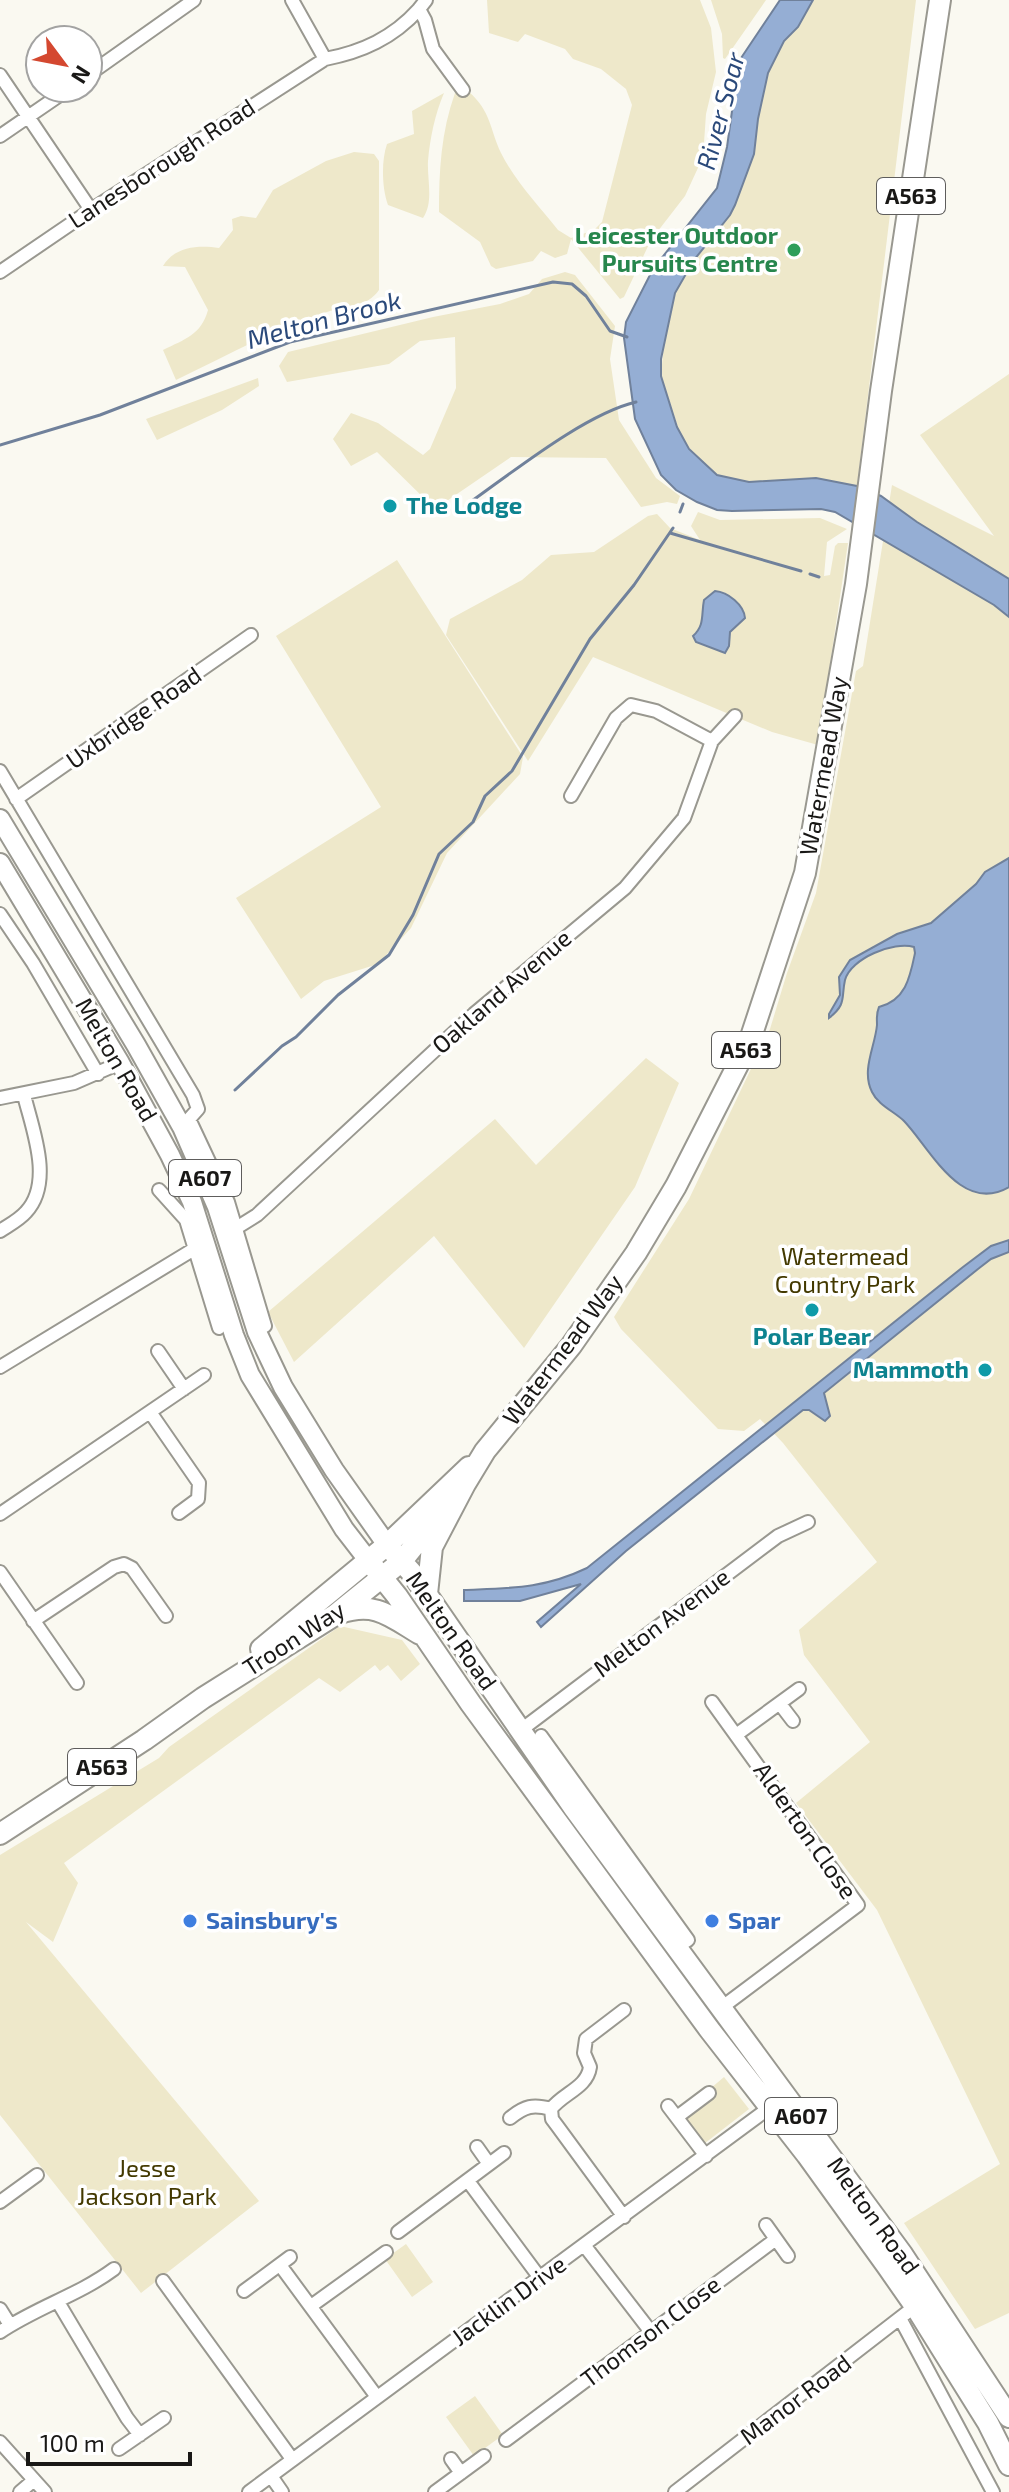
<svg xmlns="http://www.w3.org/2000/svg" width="1009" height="2492" font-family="'Exo 2',sans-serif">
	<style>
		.green { fill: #eee8ca; fill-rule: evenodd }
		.water { fill: #95aed4; stroke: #70819b; stroke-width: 2 }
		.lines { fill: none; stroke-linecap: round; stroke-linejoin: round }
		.stream { stroke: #70819b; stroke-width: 3 }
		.minor-casing { stroke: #999890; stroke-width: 16 }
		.primary-casing { stroke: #999890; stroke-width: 22 }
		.trunk-casing { stroke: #999890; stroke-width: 24 }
		.minor { stroke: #fff; stroke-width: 12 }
		.primary { stroke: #fff; stroke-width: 18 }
		.trunk { stroke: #fff; stroke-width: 20 }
		.leisure-dot { fill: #2e9e5b; stroke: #fff; stroke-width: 3 }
		.culture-dot { fill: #0f9aa8; stroke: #fff; stroke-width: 3 }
		.shop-dot { fill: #3f7fe0; stroke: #fff; stroke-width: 3 }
		.labels { text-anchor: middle; stroke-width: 7; stroke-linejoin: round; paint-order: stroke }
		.shield { fill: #fff; stroke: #5e5d5c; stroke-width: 2 }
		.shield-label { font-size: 22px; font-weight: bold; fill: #191816 }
		.street-label { font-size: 24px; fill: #191816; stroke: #fff }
		.leisure-label { font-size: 24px; font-weight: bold; fill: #27864d; stroke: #fff; text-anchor: end }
		.culture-label { font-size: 24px; font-weight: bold; fill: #0d838f; stroke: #fff; text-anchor: start }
		.park-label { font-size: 24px; fill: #433900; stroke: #fff }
		.shop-label { font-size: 24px; font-weight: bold; fill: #366cbe; stroke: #fff; text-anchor: start }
		.water-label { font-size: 26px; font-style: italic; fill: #2a497a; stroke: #fff }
	</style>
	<rect width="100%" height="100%" fill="#faf9f1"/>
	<path class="green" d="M487,0h213l11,28 5,44 -10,42 -3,43 -18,39 -34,44 -27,57 -4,2 -49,-60 -4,15 -12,4 -14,-7 -8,10 -37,8 -5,-3 -11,-24 -41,-30c0,-41 2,-80 16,-119l14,-1c22,19 21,38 32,61 14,28 38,53 57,77l13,8 23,-8 8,-8 30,-117 -6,-16 -25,-20 -28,-10 -8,-10 -40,-15 -7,8 -29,-9z
		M711,0h55l-41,59 -2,-1 -1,-24z
		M813,0h103l-59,486 -40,-8 -68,4 -32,-7 -19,-15 -17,-24 -20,-60 4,-46 10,-37 19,-33 16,-19 44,-87 4,-35 10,-46 16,-32 14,-14z
		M444,93c-9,21 -14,45 -16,68 -1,19 6,41 -5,57l-35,-13c-6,-16 -7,-44 -1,-61l27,-10 -2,-23z
		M354,152l20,2 5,7v129c-13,18 -29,15 -49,21 -54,17 -104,45 -154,69l-13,-30c22,-11 38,-15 45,-40l-23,-43 -22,-1c12,-20 36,-21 56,-18l14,-18 -1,-11 9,-3 15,2 17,-28 53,-29z
		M565,272l10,3 40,51 -5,33 9,61 37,58 24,18 -3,8 -10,-2 -26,5 -35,-49 -95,-1 -73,50 -6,-1 -55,-54 -26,14 -18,-27 18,-26 27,10 45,32 7,-6 26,-61 -1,-51 -35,4 -31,23 -102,18 -8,-16 9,-14 145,-35 67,-13 29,-10 13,-15z
		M1009,374v1939l-34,16 -71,-106 96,-59 -123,-254 -81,-107 74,-61 -66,-87 -5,-25 78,-68 -94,-119 -23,-24 -16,12 -26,-2 -97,-100 -7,-12 75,-118 81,-170 17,-56 29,-80 40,-222 7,-5 29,-181 102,51 -74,-101z
		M258,378l1,8 -37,24 -65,30 -11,-21z
		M698,512l22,8 100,-2 27,11 -20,13 -3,34 6,-1 5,-29 3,-3h10l-30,202 -46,-13 -179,-75 -65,104 -82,-126 4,-16 72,-39 29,-25 43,-3 54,-36 9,-2 13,14 30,12 -9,-14zM724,592l20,26 -14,14v10l-5,11 -32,-17z
		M397,560l126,197 -3,17 -73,79 -36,75 -33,36 -54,17 -23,18 -65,-101 145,-91 -105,-171z
		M646,1058l33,25 -44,104 -111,161 -90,-112 -140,126 -26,-50 227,-193 41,46z
		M340,1626l62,14 18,24 -19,17 -13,-16 -8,6 -5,-6 -35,27 -21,-14 -255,185 14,20 -25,59 -27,-20 233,279 -118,92 -141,-178v-260l159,-97 10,-11z
		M724,2077l25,32 -49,38 -23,-30z
		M406,2244l27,38 -21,15 -27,-38z
		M475,2396l28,39 -29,21 -28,-39z"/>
	<path class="water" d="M780,0h33l-15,27 -14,14 -16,32 -10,46 -4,35 -19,51 -5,10 -36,45 -19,33 -14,66v17l16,51 12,22 28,26 32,7 67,-4 41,8 24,10 36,26 92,57v38l-15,-12 -159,-93 -14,-3 -89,2 -15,-1 -20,-8 -21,-12 -15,-15 -26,-56 -11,-81 2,-16 27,-53 64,-81 10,-41 12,-86z
		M715,591c13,1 29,14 30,27l-15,14 -1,14 -4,7 -29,-11 -3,-6c12,-11 8,-21 11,-36z
		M1009,858v329c-48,28 -79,-39 -105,-66 -9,-9 -26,-16 -32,-29 -11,-22 3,-45 5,-67 0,-7 -1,-11 2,-18 27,-7 31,-30 36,-54l-1,-6c-20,-6 -63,11 -69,33 -4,18 2,24 -16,38v-4l11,-19 -1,-18 11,-17 47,-26 34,-11 45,-39 9,-12z
		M1009,1240v12l-18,7 -13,10 -154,124 6,23 -5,5 -16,-11h-6l-177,141 -85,76 -4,-5 44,-38 -61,17h-56v-11c47,-2 79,-1 123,-22l376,-301 28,-21z"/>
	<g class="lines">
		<path class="stream" d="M0,445l100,-30 190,-73 263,-60 19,2 14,12 24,35 17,6
			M469,503c44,-31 116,-89 167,-101
			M680,512l3,-8
			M670,533l131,38
			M810,574l9,3
			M235,1090l47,-44 14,-9 42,-42 51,-40 24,-40 26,-61 34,-32 12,-26 27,-25 78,-132 44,-54 39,-57"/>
		<g class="minor-casing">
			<path id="minor" d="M292,0l33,59
				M426,0l-7,9 6,11 8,29 30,41
				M0,75l91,135
				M88,75l106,-75
				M0,136l70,-48
				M0,272l91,-62 234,-151c37,-7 68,-21 94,-50
				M0,771l193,324 5,14 -16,18
				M571,796l45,-78 15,-13 25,6 56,30
				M16,799l235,-164
				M0,914l33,49 65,111
				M0,1098l74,-15 46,-20
				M190,1121l38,81 37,124
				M159,1190l27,30 33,108
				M0,1231c9,-6 19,-11 26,-19 28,-30 6,-84 -2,-117
				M225,1235l32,-20 217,-201 151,-126 59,-70 28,-77 23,-25
				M158,1351l26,38
				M0,1367l204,-124
				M150,1412l49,71 -1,16 -19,14
				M0,1514l204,-139
				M0,1572l77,111
				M33,1621l81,-54 10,-3 8,4 34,48
				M712,1702l146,203 -137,103
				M780,1704l13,17
				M521,1730l257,-194 30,-14
				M736,1735l63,-46
				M541,1736l147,204 -11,7
				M668,2106l38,50
				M551,2109l1,10 6,8 66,90
				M677,2117l32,-24
				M510,2118c15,-12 23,-14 41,-9 12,-16 36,-21 39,-42l-6,-14 2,-14 38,-29
				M477,2147l12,17
				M468,2181l72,97
				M0,2202l37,-27
				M766,2225l22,31
				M398,2232l106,-79
				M584,2245l67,87
				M280,2265l97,132
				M163,2281l129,178
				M244,2291l46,-34
				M58,2302l69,116 13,17
				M311,2306l75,-54
				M0,2309l10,16
				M901,2320l92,172
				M0,2332c37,-25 79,-37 114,-63
				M506,2440l270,-201
				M0,2442l45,50
				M119,2449l45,-31
				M451,2459l10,14
				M271,2476l11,16
				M20,2492l14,-12
				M249,2492l520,-384
				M435,2492l49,-36
				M675,2492l243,-188"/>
		</g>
		<g class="primary-casing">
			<path id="primary" d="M0,819l136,226 46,82 35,80 40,125 26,55 51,83 53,75
				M0,863l120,200 50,92 22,47 42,133 16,40 94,154 24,31"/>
		</g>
		<g class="trunk-casing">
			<path id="trunk" d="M387,1545l25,28 162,235 328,446 107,163
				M368,1560l29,36 74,108 238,325 98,126 80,111 28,40 73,117 21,42
				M427,1594l5,-47 33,-63 20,-33 86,-105 65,-93 40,-67 73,-143 56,-170 51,-289 25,-193 59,-391
				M340,1613c35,-12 50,3 80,21
				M261,1649l126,-104 82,-78
				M0,1834l144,-94 59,-42 132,-83 67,-54 36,-45"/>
		</g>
		<use href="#minor" class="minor"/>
		<use href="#primary" class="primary"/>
		<use href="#trunk" class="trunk"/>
	</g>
	<circle class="leisure-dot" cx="794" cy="250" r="8"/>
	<g class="culture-dot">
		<circle cx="390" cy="506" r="8"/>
		<circle cx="812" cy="1310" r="8"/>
		<circle cx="985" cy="1370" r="8"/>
	</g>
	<g class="shop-dot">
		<circle cx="190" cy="1921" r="8"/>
		<circle cx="712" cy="1921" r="8"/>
	</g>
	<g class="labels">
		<g class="shield">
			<rect x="877" y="178" width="68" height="36" rx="6"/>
			<rect x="712" y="1032" width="68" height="36" rx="6"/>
			<rect x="169" y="1160" width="72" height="36" rx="6"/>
			<rect x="68" y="1749" width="68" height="36" rx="6"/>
			<rect x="765" y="2098" width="72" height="36" rx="6"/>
		</g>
		<g class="shield-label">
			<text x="911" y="204">A563</text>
			<text x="746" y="1058">A563</text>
			<text x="205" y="1186">A607</text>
			<text x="102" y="1775">A563</text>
			<text x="801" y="2124">A607</text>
		</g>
		<g class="street-label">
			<text transform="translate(162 164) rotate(-33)" y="8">Lanesborough Road</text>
			<text transform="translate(134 718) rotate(-35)" y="8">Uxbridge Road</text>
			<text transform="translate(824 766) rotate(-80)" y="8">Watermead Way</text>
			<text transform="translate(502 992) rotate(-41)" y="8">Oakland Avenue</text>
			<text transform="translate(116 1060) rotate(60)" y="8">Melton Road</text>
			<text transform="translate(563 1350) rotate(-53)" y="8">Watermead Way</text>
			<text transform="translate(662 1623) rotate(-37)" y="8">Melton Avenue</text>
			<text transform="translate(451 1631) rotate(55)" y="8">Melton Road</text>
			<text transform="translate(294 1639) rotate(-33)" y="8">Troon Way</text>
			<text transform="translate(805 1831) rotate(55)" y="8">Alderton Close</text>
			<text transform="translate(873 2216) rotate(54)" y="8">Melton Road</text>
			<text transform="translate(509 2301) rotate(-36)" y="8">Jacklin Drive</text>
			<text transform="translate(651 2332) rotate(-37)" y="8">Thomson Close</text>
			<text transform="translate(796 2400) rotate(-37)" y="8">Manor Road</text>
		</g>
		<g class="leisure-label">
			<text x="778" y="244">Leicester Outdoor<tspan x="778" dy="28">Pursuits Centre</tspan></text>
		</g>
		<g class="culture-label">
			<text x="406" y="514">The Lodge</text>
			<text x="812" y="1345" text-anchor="middle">Polar Bear</text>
			<text x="969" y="1378" text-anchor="end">Mammoth</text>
		</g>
		<g class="park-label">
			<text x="845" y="1265">Watermead<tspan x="845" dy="28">Country Park</tspan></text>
			<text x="147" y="2177">Jesse<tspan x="147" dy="28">Jackson Park</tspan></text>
		</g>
		<g class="shop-label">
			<text x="206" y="1929">Sainsbury's</text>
			<text x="728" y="1929">Spar</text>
		</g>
		<g class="water-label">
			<text transform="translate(721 111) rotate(-75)" y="9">River Soar</text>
			<text transform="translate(324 320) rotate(-15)" y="9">Melton Brook</text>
		</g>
	</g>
	<g transform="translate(64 64) rotate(122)"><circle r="38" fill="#ffffff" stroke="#a3a3a2" stroke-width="2"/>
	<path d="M0-6L14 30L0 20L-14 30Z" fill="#d44830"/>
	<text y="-12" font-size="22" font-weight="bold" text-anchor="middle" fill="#191816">N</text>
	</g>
	<path d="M28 2452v12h162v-12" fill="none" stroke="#191816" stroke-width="4"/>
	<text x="40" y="2452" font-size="24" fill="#191816" stroke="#ffffff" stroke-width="6" paint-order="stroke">100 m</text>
</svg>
